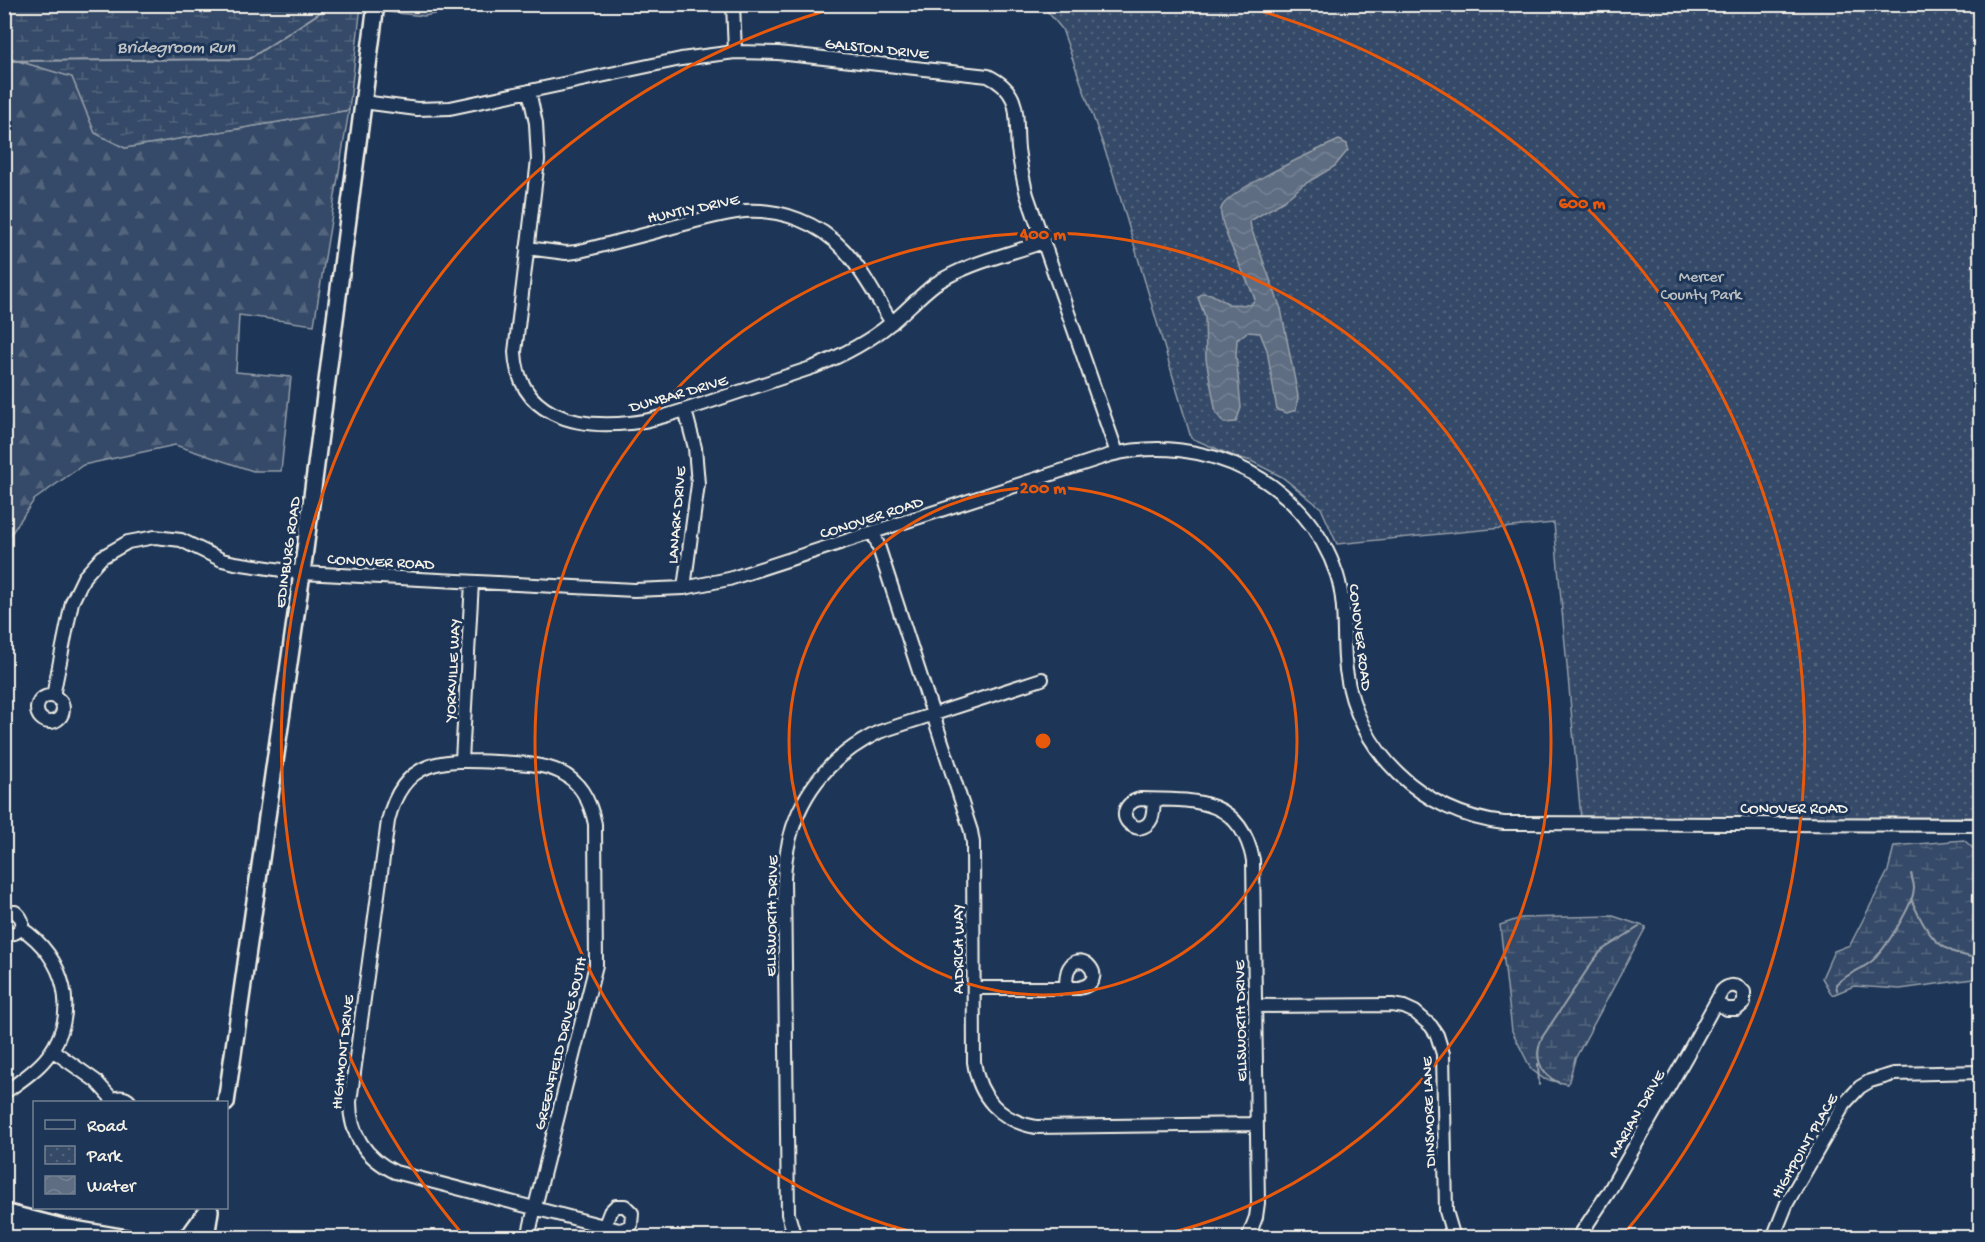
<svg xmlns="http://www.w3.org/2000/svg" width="1985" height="1242" font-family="'Gochi Hand',sans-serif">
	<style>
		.forest { fill: url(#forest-firs); stroke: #949ea8; stroke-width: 1.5 }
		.wetland { fill: url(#wetland-marsh); stroke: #949ea8; stroke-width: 1.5 }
		.park { fill: url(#park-dots); stroke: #949ea8; stroke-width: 1.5 }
		.water { fill: url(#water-waves); stroke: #9aa2ab; stroke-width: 1.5 }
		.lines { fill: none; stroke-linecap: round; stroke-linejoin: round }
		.stream { stroke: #9aa2ab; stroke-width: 2 }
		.minor-casing { stroke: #f4f1e8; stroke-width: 16 }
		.major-casing { stroke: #f4f1e8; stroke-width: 20 }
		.minor { stroke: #1d3557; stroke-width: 12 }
		.major { stroke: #1d3557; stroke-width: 15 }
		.ring { fill: none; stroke: #e8590c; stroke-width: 3 }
		.labels { text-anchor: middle; stroke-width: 6; stroke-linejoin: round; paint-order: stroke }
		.street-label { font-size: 16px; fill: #f4f1e8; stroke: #1d3557 }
		.park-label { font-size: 16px; fill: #bbbfc1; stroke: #1d3557 }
		.water-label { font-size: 18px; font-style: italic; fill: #c0c3c4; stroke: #1d3557 }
		.centre { fill: #e8590c; stroke: #1d3557; stroke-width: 3 }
		.ring-label { font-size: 18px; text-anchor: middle; font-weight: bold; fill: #e8590c; stroke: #1d3557; stroke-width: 6; stroke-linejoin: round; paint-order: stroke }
	</style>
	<defs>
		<pattern id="forest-firs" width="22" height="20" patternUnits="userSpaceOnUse" patternTransform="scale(1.5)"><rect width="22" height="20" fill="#354a67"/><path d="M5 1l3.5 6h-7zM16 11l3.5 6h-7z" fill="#53657d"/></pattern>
		<pattern id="wetland-marsh" width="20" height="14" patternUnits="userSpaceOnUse" patternTransform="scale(1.5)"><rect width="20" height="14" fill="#354a67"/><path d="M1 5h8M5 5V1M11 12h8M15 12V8" fill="none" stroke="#53657d"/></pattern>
		<pattern id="park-dots" width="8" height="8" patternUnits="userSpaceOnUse" patternTransform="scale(1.5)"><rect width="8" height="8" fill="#354a67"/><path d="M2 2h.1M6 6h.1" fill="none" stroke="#53657d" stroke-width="1.8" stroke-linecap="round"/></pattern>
		<pattern id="water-waves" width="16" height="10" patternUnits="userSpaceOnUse" patternTransform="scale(1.5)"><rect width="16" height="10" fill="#5e6d82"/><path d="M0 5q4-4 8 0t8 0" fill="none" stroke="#768294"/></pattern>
	</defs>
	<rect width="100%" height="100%" fill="#1d3557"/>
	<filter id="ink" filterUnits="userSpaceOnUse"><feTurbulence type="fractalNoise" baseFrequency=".0167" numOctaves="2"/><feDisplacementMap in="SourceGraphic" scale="12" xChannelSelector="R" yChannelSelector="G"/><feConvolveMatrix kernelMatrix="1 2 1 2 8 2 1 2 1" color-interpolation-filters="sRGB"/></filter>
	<g filter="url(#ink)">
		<path class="forest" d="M5,57l67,20 23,56 30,15 224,-38 -35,215 -75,-10 -3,57 55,5 -10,94h-28l-78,-26 -92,20 -49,35 -29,43z"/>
		<path class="wetland" d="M4,5h357l-12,105 -224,38 -30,-15 -23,-56 -67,-20z
			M390,5v-1l90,1 -56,11 -35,-4z
			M1964,840l13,12 3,50v76l-80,11 -46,-3 -22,9 -10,-17 12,-27 16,-6 38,-74 6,-25z
			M1613,916l33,11 -71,132 -7,25 -24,-5 -13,-10 -19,-38 -12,-106 21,-7z"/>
		<path class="park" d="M1042,5h938v812l-399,2 -27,-296 -217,21 -16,-36 -39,-31 -31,-16 -20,-6 -40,-17 -78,-265 -51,-144z"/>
		<path class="water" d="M1339,140l8,4 1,6 -13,16 -32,19 -19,16 -34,20 1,7 30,81 17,87 -2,14 -9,3 -10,-3 -10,-60 -7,-17 -13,-1 -10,8 -1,15 5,53 -5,14 -12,1 -8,-10 -10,-54 -1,-43 -7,-18 4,-5 9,1 18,10 22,1 4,-6c-7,-19 -37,-73 -34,-90 4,-18 98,-60 118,-69z"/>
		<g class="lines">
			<path class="stream" d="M4,57l8,4 237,-2 84,-55
				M1911,899c16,35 26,54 67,59
				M1837,990l-1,-6c11,-10 25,-14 36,-23 12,-10 42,-57 42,-73 0,-5 -2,-9 -3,-14
				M1538,1064l1,21
				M1559,1083c-20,-9 -26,-27 -16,-47l50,-75 9,-11 37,-23"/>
			<g class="minor-casing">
				<path id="minor" d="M733,4l2,48
					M529,91l7,32 2,37 -23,192c3,63 60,77 115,71 27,-3 54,-13 79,-21 35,-12 70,-23 105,-35 27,-11 53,-24 76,-43 16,-13 29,-28 45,-40 32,-21 72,-29 108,-42
					M363,102l54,7 33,-1 231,-49 54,-7 43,1 210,23c35,17 27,40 30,73 2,15 5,30 9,46l90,258
					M527,248l39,5 10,-1c32,-8 65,-16 97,-25 24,-6 48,-14 72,-16 37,-2 74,12 99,39 19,21 33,49 48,73
					M874,533l97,298 2,12 1,219c5,35 26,59 62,65l221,-3
					M684,588l14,-104 -3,-36 -10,-38
					M37 709a13 13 0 1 1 26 0a13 13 0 1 1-26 0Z
					M53,696l19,-94 12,-25 18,-20 26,-15 27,-5 26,3 41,20 13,3 67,10 332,17 50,-2 45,-9 381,-124c94,-24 196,26 227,120 10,32 5,63 9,95 11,82 77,144 158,153l476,2
					M462,760l10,-178
					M1154,800c-1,13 0,25 -15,28 -20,-4 -18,-25 1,-29 53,1 100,-3 113,61l5,343 -2,14 -8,21
					M4,912h11c14,10 6,24 -11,22
					M974,988h105c32,-7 2,-41 -10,-20 -3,5 -3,13 -3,20
					M1255,1006l137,-1 12,2 11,5 16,14 6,9 6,19 3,157 8,27
					M52,1050l44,31 17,19
					M4,1093c15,-11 32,-22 43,-36 34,-44 18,-100 -26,-129
					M111,1102c5,-6 14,-6 19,0
					M528,1238l7,-31 61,-242 -1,-141c-12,-58 -48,-60 -99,-62 -53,-3 -93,-4 -108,59l-38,281c0,33 16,56 45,70l224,58 5,-1 7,-4 1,-12 -7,-7h-9l-6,6 -5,13
					M795,1238l-7,-24 -4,-335c3,-68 34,-117 95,-147l163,-53
					M1578,1238l30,-45 79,-138 35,-64c7,-7 15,-7 22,1v11l-7,6h-10l-11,-6
					M1773,1238l14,-35 58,-100 15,-16 10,-6 24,-7 86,-2"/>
			</g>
			<g class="major-casing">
				<path id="major" d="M226,1103l76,-530 74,-569
					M4,1212l58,15 65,11
					M4,1223l53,15
					M184,1238l7,-5 18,-25
					M206,1238l4,-27"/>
			</g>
			<use href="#minor" class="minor"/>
			<use href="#major" class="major"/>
		</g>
	</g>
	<g class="ring">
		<circle cx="1043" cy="741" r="254"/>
		<path d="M933 1237A508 508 0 1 1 1153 1237"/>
		<path d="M464 1236A762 762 0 0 1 846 5M1240 5A762 762 0 0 1 1622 1236"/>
	</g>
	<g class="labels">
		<g class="street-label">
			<text transform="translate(877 47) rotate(6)" y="6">GALSTON DRIVE</text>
			<text transform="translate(693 207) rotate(-12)" y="6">HUNTLY DRIVE</text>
			<text transform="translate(678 392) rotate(-16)" y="6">DUNBAR DRIVE</text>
			<text transform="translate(675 515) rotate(-85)" y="6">LANARK DRIVE</text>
			<text transform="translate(871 516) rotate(-18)" y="6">CONOVER ROAD</text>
			<text transform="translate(286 552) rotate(-82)" y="6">EDINBURG ROAD</text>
			<text transform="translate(381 560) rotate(3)" y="6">CONOVER ROAD</text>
			<text transform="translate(1362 637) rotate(83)" y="6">CONOVER ROAD</text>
			<text transform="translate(451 670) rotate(-87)" y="6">YORKVILLE WAY</text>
			<text x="1794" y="813">CONOVER ROAD</text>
			<text transform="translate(770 916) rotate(-89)" y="6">ELLSWORTH DRIVE</text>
			<text transform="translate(957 949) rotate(-90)" y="6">ALDRICH WAY</text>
			<text transform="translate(1239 1021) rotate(-91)" y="6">ELLSWORTH DRIVE</text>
			<text transform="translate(559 1043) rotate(-76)" y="6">GREENFIELD DRIVE SOUTH</text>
			<text transform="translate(341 1052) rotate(-84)" y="6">HIGHMONT DRIVE</text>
			<text transform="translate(1427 1112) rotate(-92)" y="6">DINSMORE LANE</text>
			<text transform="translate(1635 1113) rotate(-60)" y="6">MARIAN DRIVE</text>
			<text transform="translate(1803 1145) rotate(-60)" y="6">HIGHPOINT PLACE</text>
		</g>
		<g class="park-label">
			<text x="1701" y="281">Mercer<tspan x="1701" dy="18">County Park</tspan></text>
		</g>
		<g class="water-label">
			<text x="176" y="52">Bridegroom Run</text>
		</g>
	</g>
	<circle cx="1043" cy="741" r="9" class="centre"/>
	<g class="ring-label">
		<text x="1582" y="208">600 m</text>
		<text x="1043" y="239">400 m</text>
		<text x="1043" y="493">200 m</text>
	</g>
	<rect width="1985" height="1242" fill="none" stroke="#1d3557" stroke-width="24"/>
	<rect x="12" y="12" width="1961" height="1218" fill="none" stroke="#f4f1e8" stroke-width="2" filter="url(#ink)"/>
	<rect x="33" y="1101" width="195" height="108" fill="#1d3557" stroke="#738091" stroke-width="1.5"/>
	<rect x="45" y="1120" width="30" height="9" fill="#1d3557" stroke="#738091" stroke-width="1.5"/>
	<text x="87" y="1131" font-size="18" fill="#f4f1e8">Road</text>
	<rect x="45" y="1146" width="30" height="18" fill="url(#park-dots)" stroke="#738091" stroke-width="1.5"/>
	<text x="87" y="1161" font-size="18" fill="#f4f1e8">Park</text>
	<rect x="45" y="1176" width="30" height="18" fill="url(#water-waves)" stroke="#738091" stroke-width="1.5"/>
	<text x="87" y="1191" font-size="18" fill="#f4f1e8">Water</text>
</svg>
